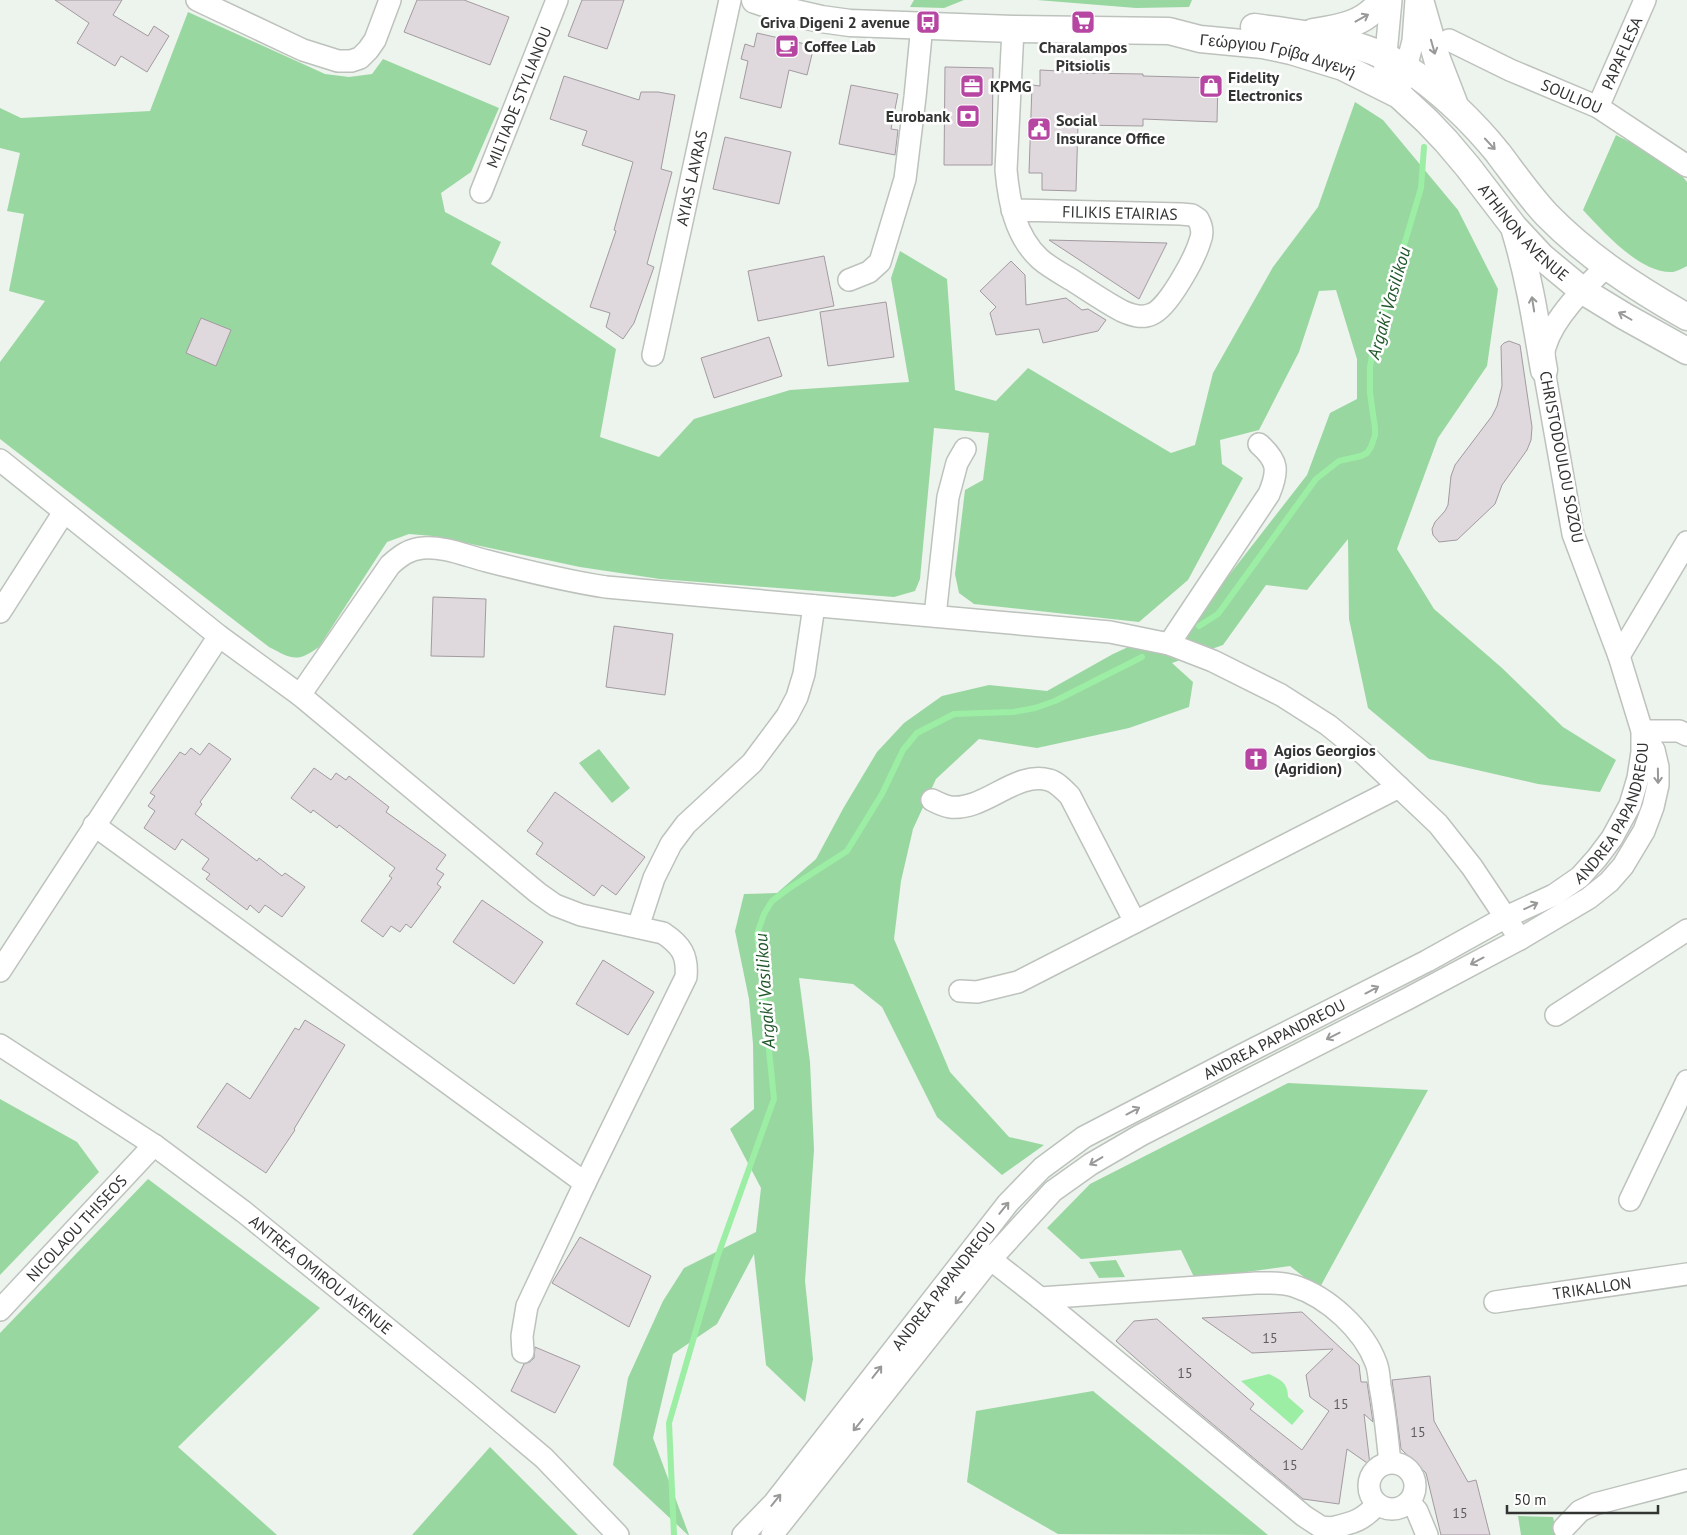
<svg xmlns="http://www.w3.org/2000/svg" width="1687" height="1535" font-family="'PT Sans',sans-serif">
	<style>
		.green { fill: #99d7a0 }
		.water { fill: #9ceea5 }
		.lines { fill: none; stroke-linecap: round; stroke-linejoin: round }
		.stream { stroke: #9ceea5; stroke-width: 6 }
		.building { fill: #dfd8dd; stroke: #a29ba0 }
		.minor-casing { stroke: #bdc2bd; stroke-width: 24 }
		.major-casing { stroke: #bdc2bd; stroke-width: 29 }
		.minor { stroke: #fff; stroke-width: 21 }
		.major { stroke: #fff; stroke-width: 26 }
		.oneway { stroke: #989a98 }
		.labels { text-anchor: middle; stroke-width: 5; stroke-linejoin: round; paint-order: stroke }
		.number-label { font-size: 14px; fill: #5d5d5d }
		.poi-label { font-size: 16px; font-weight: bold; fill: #323432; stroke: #fff; text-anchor: start }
		.street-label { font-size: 16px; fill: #323432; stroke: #fff }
		.water-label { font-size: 18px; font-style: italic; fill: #1f5729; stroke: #fff }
	</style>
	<rect width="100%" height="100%" fill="#edf3ed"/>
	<path class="green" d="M914,0h50l-20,8 -34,-1z
		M1037,0h155l-3,7 -53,1z
		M188,12l137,62 24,3 23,-3 11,-15 116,49 -28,64 -30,21 4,19 56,30 -10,22 125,85 -16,88 59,20 35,-38 96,-29 119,-8 -18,-104 9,-27 47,28 8,111 41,11 32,-33 143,85 24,-8 18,-72 60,-106 45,-60 37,-105 28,18 75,90 40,79 -11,77 -49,72 -41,111 37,60 68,59 61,59 53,33 -16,32 -62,-8 -109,-25 -61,-51 -19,-89 -1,-80 -41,51 -41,-5 -43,60 -51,18 21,19 -4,25 -60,21 -92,20 -58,-9 -43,40 -23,50 -12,52 -7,58 56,133 59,65 35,8 -42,30 -65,-58 -55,-110 -29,-23 -54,-6 11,84 4,88 -9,131 8,78 -8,43 -39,-37 -12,-111 -37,70 -44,30 -20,84 36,97h-1l-75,-70 15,-87 35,-77 21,-33 72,-36 5,-44 -31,-59 24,-20 -1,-65 -4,-45 -14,-68 9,-37 33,-1 39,-34 28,-52 33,-55 27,-29 38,-27 47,-11 58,6 66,-37 85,-39 109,-140 23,-62 27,-14v-40l-21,-69 -17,1 -20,61 -40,78 -39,10 2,24 21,14 -55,102 -49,42 -165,-18 -15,-11 -4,-19 10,-84 18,-10 6,-47 -55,-5 -14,151 -5,12 -21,6 -234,-18 -80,-12 -147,-31 -24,-2 -22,8 -68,105c-22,16 -27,12 -50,0l-269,-208v-77l45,-61 -36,-10 15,-77 -17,-3 13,-58 -20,-5v-40l21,10 129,-7z
		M1616,135c24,13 55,25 71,47v84c-4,2 -10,5 -14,6 -33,2 -70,-41 -90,-62z
		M599,749l31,39 -18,15 -33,-40z
		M1288,1083l140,7 -109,199 -29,-23 -95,13 -14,-29 -100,9 -34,-31 43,-44z
		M0,1099l77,43 22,30 -99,103z
		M148,1179l172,129 -142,139 99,88h-277v-202z
		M1116,1260l9,17 -26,1 -10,-16z
		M1093,1391l175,144 -210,-1 -91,-52 9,-71z
		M490,1447l88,88h-166z
		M1518,1516l35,1 4,18h-36z"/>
	<path class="water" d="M1269,1374c12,6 19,9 19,23l16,14 -12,14 -51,-44z"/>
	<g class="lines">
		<path class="stream" d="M1199,626l19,-12 98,-135 23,-18 22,-5 6,-3 4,-6 4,-12v-7l-5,-35v-26l4,-21 47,-158 3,-41
			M674,1535l-5,-112 48,-165 57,-159 -17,-165 7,-20 8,-13 16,-12 59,-38 35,-57 21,-44 14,-17 37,-19 59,-2 22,-4 20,-7 87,-44"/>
	</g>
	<path class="building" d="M55,0h67l-9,15 35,21 6,-10 15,10 -22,36 -26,-16 -6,10 -38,-23 12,-20z
		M417,0h47l45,17 -19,48 -86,-33z
		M582,0h42l-17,49 -39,-13z
		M757,33l57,13 -7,29 -18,-5 -8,38 -41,-10 8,-37 -7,-2 4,-15 9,3z
		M945,67l48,1 -1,97h-48z
		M1040,70l39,2v1l64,1v2l75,2 -1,44 -74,-3v7l-65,-1 -2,66 -34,-1v-17h-13l3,-88 8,1z
		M564,76l75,24 2,-8h17l17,3 -14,74 11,3 -25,92 7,3 -20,56 -11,16 -17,-12 4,-14 -20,-6 26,-76 -2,-1 19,-68 -51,-17 5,-14 -37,-12z
		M851,85l47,9 -7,35 7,1 -3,25 -56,-11z
		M725,137l66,15 -12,52 -66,-15z
		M1049,240l118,3 -28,56z
		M824,256l10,50 -76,15 -10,-50z
		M1011,261l14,14 1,30 40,-7 16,12 6,-1 18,11 -8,11 -55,12 -4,-14 -43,6 -6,-22 6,-6 -16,-16z
		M886,302l8,55 -66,9 -8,-54z
		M201,318l30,12 -15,36 -30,-13z
		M769,337l13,39 -68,22 -13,-40z
		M1509,341l11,4 12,82 -1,13 -4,10 -25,35 -7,19 -38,36 -18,2 -6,-7 -1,-6 3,-7 10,-11 3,-6 3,-29 4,-11 37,-49 5,-10 5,-20 -1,-40 3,-3z
		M433,597l53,2 -2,58 -53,-1z
		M614,626l59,8 -8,61 -59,-8z
		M209,743l22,16 -31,43 2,2 -7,10 62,47 2,-3 23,18 3,-3 20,14 -23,30 -17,-12 -6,8 -9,-8 -3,5 -41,-31 4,-5 -8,-5 7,-10 -27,-20 -7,11 -31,-22 11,-17 -7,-5 7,-10 -5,-3 30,-41 5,3 6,-7 9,7z
		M314,768l17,12 5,-7 10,7 3,-4 40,31 -3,5 60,43 -10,14 8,5 -7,10 4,3 -30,41 -5,-4 -6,8 -9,-6 -8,11 -22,-16 31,-43 -3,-2 6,-8 -56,-43 -2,3 -24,-18 -2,3 -20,-15z
		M555,792l90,65 -29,38 -14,-10 -8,11 -58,-42 7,-11 -16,-12z
		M482,900l61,42 -29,42 -61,-42z
		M603,960l51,32 -26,43 -52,-31z
		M305,1020l40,25 -51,84 1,1 -29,43 -69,-46 30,-44 23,16 45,-71 4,2z
		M580,1237l71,39 -22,51 -77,-44z
		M1302,1312l57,53 2,17h6l6,40 -9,-8 6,51 -23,-16 -8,55 -36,-5 -129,-107 -58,-51 18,-20 23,-2 97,85 -4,5 52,41 27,-39 -19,-14 -4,-22 27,-26 -81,4 -50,-35z
		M535,1347l45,19 -25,47 -44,-22 13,-27 6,-2 4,-4z
		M1430,1376l4,45 34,61 8,-2 14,55h-49l-15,-62 -25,-24 -9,-69z"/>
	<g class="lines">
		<g class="minor-casing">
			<g id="minor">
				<path d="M197,0l106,50 35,11h13l9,-3 8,-8 7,-10 15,-40"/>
				<path id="s1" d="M1449,40l61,30 88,37 89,59"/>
				<path d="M1402,83l11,-42 3,-41"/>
				<path d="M1383,86l8,-86"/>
				<path id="s2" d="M1598,107l47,-107"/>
				<path id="s3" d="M481,192l76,-192"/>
				<path id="s4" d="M1012,210l169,4 11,1 6,4c4,7 5,15 2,22 -5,17 -32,67 -48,73 -10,5 -21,1 -30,-3 -17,-9 -33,-20 -50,-31 -10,-6 -23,-13 -32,-21 -25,-23 -31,-57 -34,-89l7,-141"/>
				<path d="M849,280l20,-8 11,-10 25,-83 10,-82 7,-72"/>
				<path id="s5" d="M653,355l77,-355"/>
				<path d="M0,460l219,176 81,59 238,198 17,12 26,10 82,18c18,12 25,22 23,44l-101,206 -58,123 -5,30 1,16"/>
				<path d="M0,612l64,-100"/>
				<path d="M935,616l13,-119 9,-34 8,-14"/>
				<path d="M1169,644l100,-150c10,-24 9,-33 -10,-50"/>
				<path d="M1619,656l68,-114"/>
				<path d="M300,695l90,-130c10,-9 19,-16 33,-17 20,-2 44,8 64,13 39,10 79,20 119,26l504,45 59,12 44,17 68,34 47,30 36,29 74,70 34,43 48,72"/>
				<path d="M1642,731h37l8,4"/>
				<path d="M932,800c6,3 12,6 18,7 35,4 66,-37 99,-27 8,2 15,10 21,16l65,126"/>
				<path d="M94,825l491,358"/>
				<path d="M638,927l16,-49 17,-34 15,-20 66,-61 35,-47 10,-19 7,-23 10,-68"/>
				<path d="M0,971l219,-335"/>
				<path d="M960,991l17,1 41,-10 381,-195"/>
				<path d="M1556,1015l131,-85"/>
				<path id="s6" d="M0,1045l154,100 90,67 219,178 81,68 74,77"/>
				<path d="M1630,1200l57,-119"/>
				<path d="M980,1251l60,47 264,218 17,11 10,1 1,7"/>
				<path d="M1040,1298l216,-15c13,0 26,-1 38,3 34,11 70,44 82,77 3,7 3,16 4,23 5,25 7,51 10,76"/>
				<path id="s7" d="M1495,1302l192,-28"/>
				<path id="s8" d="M0,1310l154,-165"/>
				<circle cx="1392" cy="1486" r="23"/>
				<path d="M1409,1502l8,9 10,24"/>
				<path d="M1331,1528c21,-5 32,-7 46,-24"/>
				<path d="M1564,1528l16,-17 15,-7 92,-24"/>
				<path id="s9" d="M743,1535l31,-32 234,-300 34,-35 42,-31 156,-81 187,-95 79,-44 48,-22 26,-18 17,-19 15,-20 18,-33 8,-27 4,-26v-21l-23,-75 -46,-122 -29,-164c0,-8 -1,-16 1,-23 9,-30 39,-59 61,-80"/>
				<path d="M772,1535l218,-275 63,-69 38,-27 50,-29 268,-137 111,-59 69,-41 20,-16 14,-16 21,-35 9,-24 5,-22v-18l-4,-17 -11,-16"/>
			</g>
		</g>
		<g class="major-casing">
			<g id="major">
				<path id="s10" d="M755,0l40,13 26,6 29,4 163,6 156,2 31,8 63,6 28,6 52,16 56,28 28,26 19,20 22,26 46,60 28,30 41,34 41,25 63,35"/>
				<path d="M1420,0l17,59 17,44"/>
				<path d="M1254,27c52,7 107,12 152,41 32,20 68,55 92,85 16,21 31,43 49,62 41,42 89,73 140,102"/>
				<path d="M1313,32c27,-4 53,-8 69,-32"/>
				<path d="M1515,231c14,46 21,92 29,139"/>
			</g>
		</g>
		<use href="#minor" class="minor"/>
		<use href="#major" class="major"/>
	</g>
	<defs><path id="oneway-shaft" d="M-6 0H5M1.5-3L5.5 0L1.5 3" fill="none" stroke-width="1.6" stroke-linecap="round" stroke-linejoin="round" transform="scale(1.25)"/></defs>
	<g class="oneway">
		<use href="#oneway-shaft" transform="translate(1362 18) rotate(-29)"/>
		<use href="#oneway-shaft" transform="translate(1433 47) rotate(74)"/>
		<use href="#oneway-shaft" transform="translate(1490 144) rotate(47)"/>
		<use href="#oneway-shaft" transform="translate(1533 304) rotate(-99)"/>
		<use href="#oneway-shaft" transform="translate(1625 316) rotate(-150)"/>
		<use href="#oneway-shaft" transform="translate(1658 776) rotate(89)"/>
		<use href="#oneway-shaft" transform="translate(1531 906) rotate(-25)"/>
		<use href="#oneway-shaft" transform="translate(1477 961) rotate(152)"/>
		<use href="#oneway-shaft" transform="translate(1372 990) rotate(-28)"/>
		<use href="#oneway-shaft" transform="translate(1333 1036) rotate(153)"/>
		<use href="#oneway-shaft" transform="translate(1133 1111) rotate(-28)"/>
		<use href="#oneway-shaft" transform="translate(1096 1161) rotate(149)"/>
		<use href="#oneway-shaft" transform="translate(1004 1208) rotate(-51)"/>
		<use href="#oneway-shaft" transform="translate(960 1298) rotate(129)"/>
		<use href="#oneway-shaft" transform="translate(877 1372) rotate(-52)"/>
		<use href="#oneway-shaft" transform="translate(858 1425) rotate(129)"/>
		<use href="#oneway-shaft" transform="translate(776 1500) rotate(-51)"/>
	</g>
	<defs>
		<g id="bus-square" transform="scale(1.25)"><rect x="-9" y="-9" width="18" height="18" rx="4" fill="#b646a2" stroke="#fff"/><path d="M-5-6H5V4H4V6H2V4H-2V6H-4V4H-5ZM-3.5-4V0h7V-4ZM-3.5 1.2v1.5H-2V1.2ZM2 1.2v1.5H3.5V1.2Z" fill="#fff"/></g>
		<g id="supermarket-square" transform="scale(1.25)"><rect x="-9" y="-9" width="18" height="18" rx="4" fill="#b646a2" stroke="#fff"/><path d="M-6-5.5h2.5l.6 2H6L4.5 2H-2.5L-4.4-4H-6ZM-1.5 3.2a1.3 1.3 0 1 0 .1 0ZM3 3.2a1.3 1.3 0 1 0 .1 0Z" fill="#fff"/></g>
		<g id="cafe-square" transform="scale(1.25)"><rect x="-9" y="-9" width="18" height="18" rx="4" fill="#b646a2" stroke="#fff"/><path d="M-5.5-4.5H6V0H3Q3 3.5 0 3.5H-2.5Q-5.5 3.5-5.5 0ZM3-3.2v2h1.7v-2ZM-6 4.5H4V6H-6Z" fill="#fff"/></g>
		<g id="office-square" transform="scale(1.25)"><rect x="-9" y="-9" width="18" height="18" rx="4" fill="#b646a2" stroke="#fff"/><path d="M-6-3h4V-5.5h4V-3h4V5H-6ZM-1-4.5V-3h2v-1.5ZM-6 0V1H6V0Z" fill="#fff"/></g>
		<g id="shop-square" transform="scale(1.25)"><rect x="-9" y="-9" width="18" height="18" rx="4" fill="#b646a2" stroke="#fff"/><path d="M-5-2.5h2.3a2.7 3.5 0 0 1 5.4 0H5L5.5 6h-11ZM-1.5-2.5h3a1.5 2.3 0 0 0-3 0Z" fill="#fff"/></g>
		<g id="bank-square" transform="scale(1.25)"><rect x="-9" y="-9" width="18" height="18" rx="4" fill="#b646a2" stroke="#fff"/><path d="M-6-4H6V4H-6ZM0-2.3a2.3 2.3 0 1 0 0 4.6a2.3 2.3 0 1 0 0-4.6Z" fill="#fff"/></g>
		<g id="civic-square" transform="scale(1.25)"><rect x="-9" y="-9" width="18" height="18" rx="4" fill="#b646a2" stroke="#fff"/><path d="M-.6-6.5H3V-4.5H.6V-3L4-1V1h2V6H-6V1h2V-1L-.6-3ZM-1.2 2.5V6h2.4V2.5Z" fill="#fff"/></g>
		<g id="church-square" transform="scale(1.25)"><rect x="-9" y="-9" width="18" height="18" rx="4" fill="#b646a2" stroke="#fff"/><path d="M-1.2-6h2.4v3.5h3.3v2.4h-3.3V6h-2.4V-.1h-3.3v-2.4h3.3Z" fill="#fff"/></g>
	</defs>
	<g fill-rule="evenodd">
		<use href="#bus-square" x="928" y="22"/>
		<use href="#supermarket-square" x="1083" y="22"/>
		<use href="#cafe-square" x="787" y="46"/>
		<use href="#office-square" x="972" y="86"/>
		<use href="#shop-square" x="1211" y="86"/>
		<use href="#bank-square" x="968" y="116"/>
		<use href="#civic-square" x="1039" y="129"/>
		<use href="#church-square" x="1256" y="759"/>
	</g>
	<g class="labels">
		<g class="number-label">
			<text x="1270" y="1343">15</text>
			<text x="1185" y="1378">15</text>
			<text x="1341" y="1409">15</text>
			<text x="1418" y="1437">15</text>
			<text x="1290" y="1470">15</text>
			<text x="1460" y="1518">15</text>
		</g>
		<g class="poi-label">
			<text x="910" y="28" text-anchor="end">Griva Digeni 2 avenue</text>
			<text x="804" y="52">Coffee Lab</text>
			<text x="1083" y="53" text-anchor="middle">Charalampos<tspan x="1083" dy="18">Pitsiolis</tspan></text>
			<text x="1228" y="83">Fidelity<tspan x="1228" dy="18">Electronics</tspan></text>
			<text x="990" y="92">KPMG</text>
			<text x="950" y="122" text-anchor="end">Eurobank</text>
			<text x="1056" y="126">Social<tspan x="1056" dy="18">Insurance Office</tspan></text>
			<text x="1274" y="756">Agios Georgios<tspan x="1274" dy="18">(Agridion)</tspan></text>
		</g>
		<g class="street-label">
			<text dy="6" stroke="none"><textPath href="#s2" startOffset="59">PAPAFLESA</textPath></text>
			<text dy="6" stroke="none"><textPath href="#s10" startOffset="529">Γεώργιου Γρίβα Διγενή</textPath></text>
			<text dy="6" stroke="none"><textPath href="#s3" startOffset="102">MILTIADE STYLIANOU</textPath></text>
			<text dy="6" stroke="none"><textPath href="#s1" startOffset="135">SOULIOU</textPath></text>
			<text dy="6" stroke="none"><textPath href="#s5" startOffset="181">AYIAS LAVRAS</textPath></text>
			<text dy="6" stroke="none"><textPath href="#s4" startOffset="108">FILIKIS ETAIRIAS</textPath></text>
			<text dy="6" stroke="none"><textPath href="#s10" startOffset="844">ATHINON AVENUE</textPath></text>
			<text transform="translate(1562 457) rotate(79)" y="6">CHRISTODOULOU SOZOU</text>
			<text dy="6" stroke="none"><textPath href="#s9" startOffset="1160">ANDREA PAPANDREOU</textPath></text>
			<text dy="6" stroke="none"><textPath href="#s9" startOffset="740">ANDREA PAPANDREOU</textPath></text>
			<text dy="6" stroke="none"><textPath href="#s8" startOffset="112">NICOLAOU THISEOS</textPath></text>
			<text dy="6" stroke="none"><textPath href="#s6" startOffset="395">ANTREA OMIROU AVENUE</textPath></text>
			<text dy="6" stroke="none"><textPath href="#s9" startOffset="320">ANDREA PAPANDREOU</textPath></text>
			<text dy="6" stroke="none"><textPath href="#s7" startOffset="98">TRIKALLON</textPath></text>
		</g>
		<g class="water-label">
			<text transform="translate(1389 303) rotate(-74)" y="6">Argaki Vasilikou</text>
			<text transform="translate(765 991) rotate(-94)" y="6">Argaki Vasilikou</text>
		</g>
	</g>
	<path d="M1507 1505v8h151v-8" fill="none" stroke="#323432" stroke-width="2.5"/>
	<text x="1514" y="1505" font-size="15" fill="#323432" stroke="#ffffff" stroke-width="4" paint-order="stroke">50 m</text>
</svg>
